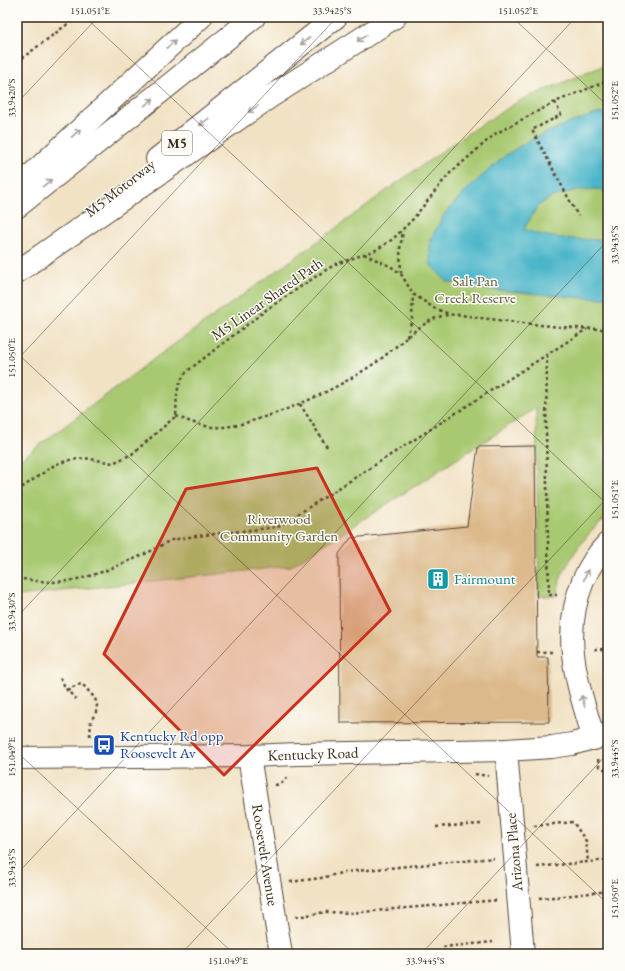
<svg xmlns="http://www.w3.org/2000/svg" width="625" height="971" font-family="'EB Garamond',serif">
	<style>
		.green { fill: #a8c971; stroke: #727a48 }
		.water { fill: #4cb6c9; stroke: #447074 }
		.building { fill: #dcb98a }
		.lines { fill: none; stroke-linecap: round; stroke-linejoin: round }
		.minor-casing { stroke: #564637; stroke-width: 24 }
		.motorway-casing { stroke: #564637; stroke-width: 24 }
		.path { stroke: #564637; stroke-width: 2.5; stroke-dasharray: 3 3; stroke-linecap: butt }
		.minor { stroke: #fff; stroke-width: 22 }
		.motorway { stroke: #fff; stroke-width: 22 }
		.oneway { stroke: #a79f9a }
		.marked { fill: #c8321e; fill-opacity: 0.2; stroke: #c8321e; stroke-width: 3; stroke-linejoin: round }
		.ticks { fill: none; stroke: #3b2a1e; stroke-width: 1; stroke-opacity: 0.45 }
		.labels { text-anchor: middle; stroke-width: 3; stroke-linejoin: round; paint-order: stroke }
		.shield { fill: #fdfcf7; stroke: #75695f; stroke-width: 1 }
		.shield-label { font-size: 14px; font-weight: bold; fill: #3b2a1e }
		.street-label { font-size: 15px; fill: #3b2a1e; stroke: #fdfcf7 }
		.park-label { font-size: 15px; fill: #5c5a37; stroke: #fdfcf7 }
		.culture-label { font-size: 15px; fill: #0d838f; stroke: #fdfcf7; text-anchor: start }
		.transit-label { font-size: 15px; fill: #164399; stroke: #fdfcf7; text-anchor: start }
		.neatline { fill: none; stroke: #3b2a1e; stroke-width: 1.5 }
		.ticks-label { font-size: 10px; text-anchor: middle; fill: #3b2a1e }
	</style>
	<rect width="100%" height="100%" fill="#fdfcf7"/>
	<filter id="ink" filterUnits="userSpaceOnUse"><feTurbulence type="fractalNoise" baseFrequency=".025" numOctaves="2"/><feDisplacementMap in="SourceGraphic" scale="8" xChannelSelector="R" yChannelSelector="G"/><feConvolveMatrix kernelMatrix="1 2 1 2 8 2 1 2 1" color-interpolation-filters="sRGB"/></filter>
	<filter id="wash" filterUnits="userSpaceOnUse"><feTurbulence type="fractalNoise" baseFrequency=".012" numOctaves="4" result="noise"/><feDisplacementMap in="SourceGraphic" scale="16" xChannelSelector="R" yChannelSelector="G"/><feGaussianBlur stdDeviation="0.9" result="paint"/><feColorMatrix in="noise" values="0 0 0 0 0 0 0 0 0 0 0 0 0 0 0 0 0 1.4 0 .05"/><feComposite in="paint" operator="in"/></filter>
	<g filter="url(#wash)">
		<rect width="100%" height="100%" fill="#f1e2c4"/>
		<path class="green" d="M608,64v452c-19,14 -35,37 -46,59 -3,7 -4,14 -6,21h-17l-3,-188 -245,158 -274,30v-134l141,-106 170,-122 66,-49 80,-56 47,-29z"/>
		<path class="water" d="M608,112v83l-8,-6 -23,1 -25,7 -14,9 -14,23c25,11 56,10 84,11v58h-25l-109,-10 -28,-7 -16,-17v-24l15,-27 26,-27 35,-31 22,-14 39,-17 29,-10z"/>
		<g id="blocks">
			<path class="building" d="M535,446l2,211h11l1,65 -209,1 -1,-169 12,-16 116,-12 11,-79z"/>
		</g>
	</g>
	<g filter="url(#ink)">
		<use href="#blocks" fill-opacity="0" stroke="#564637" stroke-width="1"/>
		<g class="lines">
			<g class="minor-casing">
				<path id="minor" d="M594,739c-16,-54 -34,-102 -11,-158 6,-14 14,-27 25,-38
					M506,750l17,204
					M249,756l32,198
					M17,758l232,-2 49,-2 208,-4 46,-3 20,-3 36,-10"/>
			</g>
			<g class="motorway-casing">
				<path id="motorway" d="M157,159l179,-142
					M17,188l184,-171
					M17,207l237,-190
					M17,272l253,-175 125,-80"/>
			</g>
			<path class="path" d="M17,62l60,-45
				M555,102l6,13 -29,15 46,86
				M364,254l26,12 11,8 12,20 21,14 15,6
				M401,273l-1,-24 3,-18
				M407,337l5,-18 1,-24
				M547,355l-1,75 3,165h8
				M300,404l27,43
				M176,416c12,5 24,10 37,11 17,1 33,-4 48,-9 41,-13 79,-31 114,-55 19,-13 34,-30 53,-41 4,-2 7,-4 11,-5 13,-5 29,-1 42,1 17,2 34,4 51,6 25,3 51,5 76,5
				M17,491l39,-27 14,-4 15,-2 28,5 19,-9 44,-38c1,-13 -1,-30 8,-40 1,-3 4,-5 6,-7l76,-59 55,-37 15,-9 40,-14 17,-11 20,-20 35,-44 47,-41 60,-32 47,-19 6,-2
				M17,578l19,3 17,1 16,-1 17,-4 19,-6 38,-16 14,-7 8,-5 7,-3 24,-4 82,-9 309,-198
				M595,649h13
				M537,652h15
				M60,678l7,12 9,9
				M67,690l10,-5 5,-1 12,13 2,4 1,4 -1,7 -5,9 -1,15
				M598,759l1,7 9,5
				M475,774l13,2
				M275,785l6,-1 7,-8
				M534,826l39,-4 13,19 2,21
				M436,827l45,-3
				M537,867l71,-7
				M290,882l31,-4 24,-6 149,-14
				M539,898l16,-1 53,-6
				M296,917l30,-5 24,1 148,-13
				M443,947l50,-5"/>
			<use href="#minor" class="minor"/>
			<use href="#motorway" class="motorway"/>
		</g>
		<defs><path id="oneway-shaft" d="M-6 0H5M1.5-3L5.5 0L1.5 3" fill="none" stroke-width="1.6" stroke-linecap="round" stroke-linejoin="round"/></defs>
		<g class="oneway">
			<use href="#oneway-shaft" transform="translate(362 38) rotate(147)"/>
			<use href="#oneway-shaft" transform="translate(305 41) rotate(142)"/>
			<use href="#oneway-shaft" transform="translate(171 44) rotate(-43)"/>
			<use href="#oneway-shaft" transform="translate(149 102) rotate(-39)"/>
			<use href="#oneway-shaft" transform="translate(253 109) rotate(145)"/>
			<use href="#oneway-shaft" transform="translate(204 122) rotate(142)"/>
			<use href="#oneway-shaft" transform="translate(76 133) rotate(-43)"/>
			<use href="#oneway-shaft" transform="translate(47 183) rotate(-39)"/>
			<use href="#oneway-shaft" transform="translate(586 575) rotate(-67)"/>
			<use href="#oneway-shaft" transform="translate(583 701) rotate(-106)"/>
		</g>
	</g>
	<path class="marked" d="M317,468l73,143 -166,164 -120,-121 82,-165z"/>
	<path class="ticks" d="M85,17l523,488M512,17l96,89M17,103l81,-86M17,353l591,551M17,360l320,-343M17,617l559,-600M17,752l217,202M17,874l591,-634M181,954l427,-457M421,954l187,-201"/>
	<defs>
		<g id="building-square" transform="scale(1.15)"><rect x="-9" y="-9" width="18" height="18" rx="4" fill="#0f9aa8" stroke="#fdfcf7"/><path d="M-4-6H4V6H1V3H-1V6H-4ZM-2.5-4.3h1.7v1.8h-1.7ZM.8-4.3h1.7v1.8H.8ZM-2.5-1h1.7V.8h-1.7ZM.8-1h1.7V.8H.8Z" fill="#fff"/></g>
		<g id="bus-square" transform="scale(1.15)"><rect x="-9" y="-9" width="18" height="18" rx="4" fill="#1a4fb4" stroke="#fdfcf7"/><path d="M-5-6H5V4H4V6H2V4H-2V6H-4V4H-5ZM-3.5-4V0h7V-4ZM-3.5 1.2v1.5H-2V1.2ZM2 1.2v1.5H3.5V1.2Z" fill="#fff"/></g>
	</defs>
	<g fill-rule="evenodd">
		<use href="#building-square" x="438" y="579"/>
		<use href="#bus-square" x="104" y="745"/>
	</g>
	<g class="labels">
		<rect class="shield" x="162" y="131" width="30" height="24" rx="3"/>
		<g class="shield-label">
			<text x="177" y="148">M5</text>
		</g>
		<g class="street-label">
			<text transform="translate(120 188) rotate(-38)" y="5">M5 Motorway</text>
			<text transform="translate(267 299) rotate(-35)" y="5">M5 Linear Shared Path</text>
			<text transform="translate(313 754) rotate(-2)" y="5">Kentucky Road</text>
			<text transform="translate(514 852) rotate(-95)" y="5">Arizona Place</text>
			<text transform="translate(265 855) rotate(81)" y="5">Roosevelt Avenue</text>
		</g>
		<g class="park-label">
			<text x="475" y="286">Salt Pan<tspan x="475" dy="17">Creek Reserve</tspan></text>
			<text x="279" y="524">Riverwood<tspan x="279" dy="17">Community Garden</tspan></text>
		</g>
		<g class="culture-label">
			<text x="454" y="584">Fairmount</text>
		</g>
		<g class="transit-label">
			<text x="120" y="741">Kentucky Rd opp<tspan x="120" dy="17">Roosevelt Av</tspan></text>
		</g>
	</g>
	<rect width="625" height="971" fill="none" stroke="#fdfcf7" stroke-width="44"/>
	<rect x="22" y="22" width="581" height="927" class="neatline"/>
	<g class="ticks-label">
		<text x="90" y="14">151.051°E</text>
		<text x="332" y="14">33.9425°S</text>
		<text x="518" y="14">151.052°E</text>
		<text transform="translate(11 98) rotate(-90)" y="4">33.9420°S</text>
		<text transform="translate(614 101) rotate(-90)" y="4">151.052°E</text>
		<text transform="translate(614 245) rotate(-90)" y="4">33.9435°S</text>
		<text transform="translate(11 358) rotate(-90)" y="4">151.050°E</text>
		<text transform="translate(614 500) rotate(-90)" y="4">151.051°E</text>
		<text transform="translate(11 612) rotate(-90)" y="4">33.9430°S</text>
		<text transform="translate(11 757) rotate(-90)" y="4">151.049°E</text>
		<text transform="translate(614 759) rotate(-90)" y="4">33.9445°S</text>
		<text transform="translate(11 868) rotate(-90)" y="4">33.9435°S</text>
		<text transform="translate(614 899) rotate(-90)" y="4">151.050°E</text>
		<text x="228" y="964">151.049°E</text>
		<text x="425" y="964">33.9445°S</text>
	</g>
</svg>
